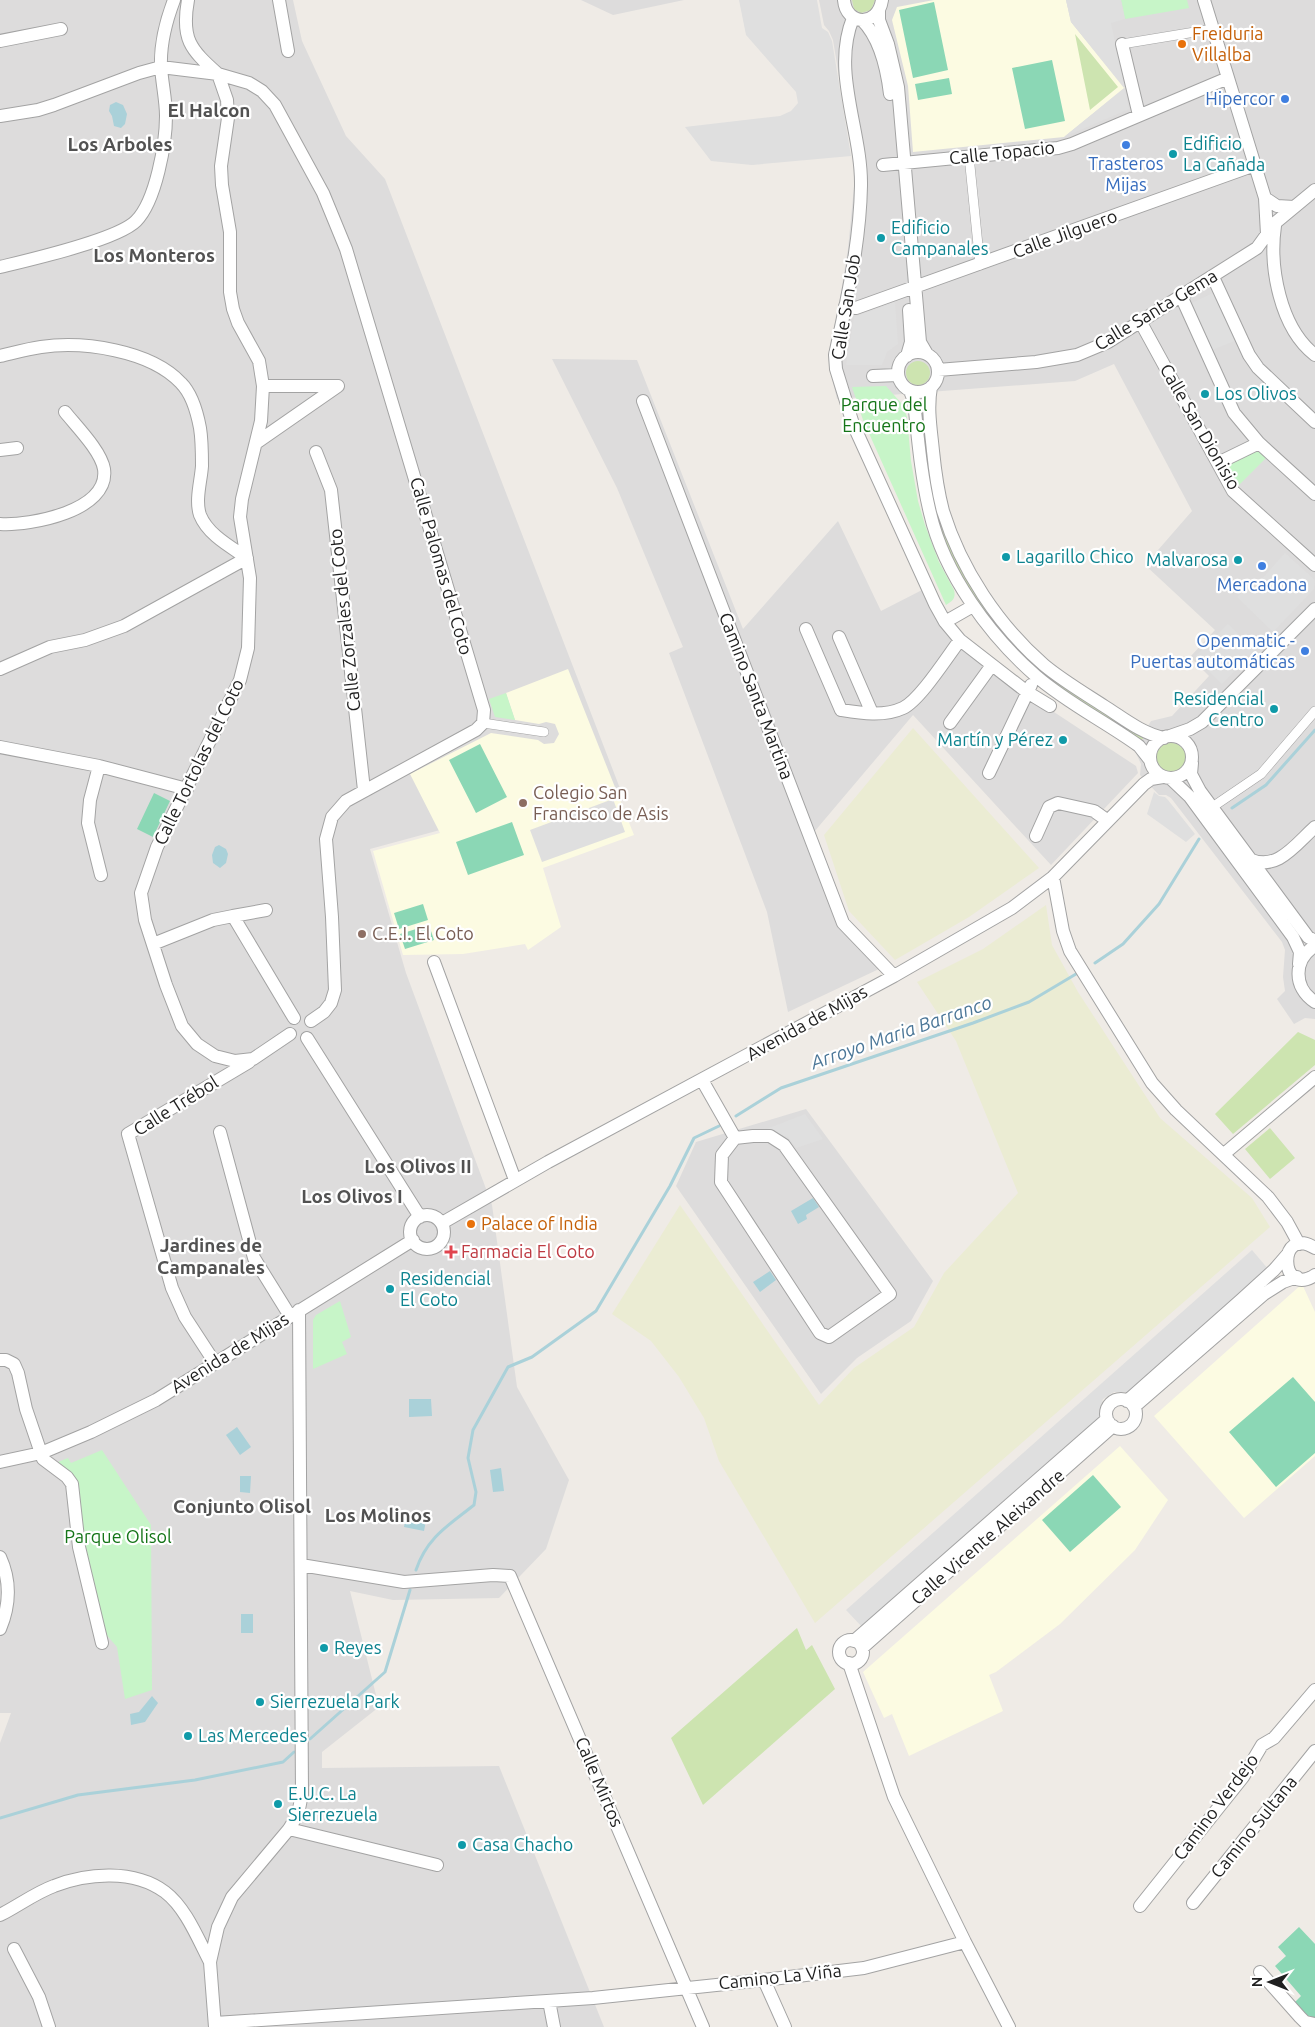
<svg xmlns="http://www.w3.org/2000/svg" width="1315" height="2027" font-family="Ubuntu,sans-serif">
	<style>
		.residential { fill: #dddcdc }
		.education { fill: #fcfbe2 }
		.farmland { fill: #ebecd3 }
		.grass { fill: #cde4b0 }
		.park { fill: #c7f5c8 }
		.pitch { fill: #8bd7b5 }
		.parking { fill: #dfdfdf }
		.water { fill: #aad1d9 }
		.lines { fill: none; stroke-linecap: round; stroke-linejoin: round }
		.stream { stroke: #aad1d9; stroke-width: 3 }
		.pedestrian-casing { stroke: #a3a3a3; stroke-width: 10 }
		.minor-casing { stroke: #a3a3a3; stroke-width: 14 }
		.pedestrian { stroke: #fff; stroke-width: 9 }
		.minor { stroke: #fff; stroke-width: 12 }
		.food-dot { fill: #e8710a; stroke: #fff; stroke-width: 2 }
		.shop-dot { fill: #3f7fe0; stroke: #fff; stroke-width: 2 }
		.culture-dot { fill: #0f9aa8; stroke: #fff; stroke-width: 2 }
		.education-dot { fill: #8d6e63; stroke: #fff; stroke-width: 2 }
		.health-dot { fill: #e0444e; stroke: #fff; stroke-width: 2 }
		.labels { text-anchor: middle; stroke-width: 4.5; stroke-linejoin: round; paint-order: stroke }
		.food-label { font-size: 18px; fill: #c56008; stroke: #fff; text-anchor: start }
		.shop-label { font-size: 18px; fill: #366cbe; stroke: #fff; text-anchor: end }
		.culture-label { font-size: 18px; fill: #0d838f; stroke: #fff; text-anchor: start }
		.street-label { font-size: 18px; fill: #1f1f1f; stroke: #fff }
		.park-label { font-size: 18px; fill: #157518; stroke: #fff }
		.education-label { font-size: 18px; fill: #785e54; stroke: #fff; text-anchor: start }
		.health-label { font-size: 18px; fill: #be3a42; stroke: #fff; text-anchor: start }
		.neighbourhood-label { font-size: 19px; font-weight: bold; fill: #525252; stroke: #fff }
		.water-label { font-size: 19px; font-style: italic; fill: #4c7798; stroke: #fff }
	</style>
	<rect width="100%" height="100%" fill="#efebe6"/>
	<path class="residential" d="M0,0h293l9,41 44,95 39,43 236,612 -97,37 -7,-19 -147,40 36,124 86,232 25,182 52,93 -23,69 -47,49 -106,2 -43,-9 29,116 -57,45v16l177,-2 105,261h-604v-284l11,-30h-11z
		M581,0h103l-71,15z
		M819,0h496v1019l-10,-1 -11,6 -17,-25 8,-8 -2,-14 2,-27 -3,-8 -111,-144 -5,-3h-7l-19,-20 1,-11 -7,-15 17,-28 21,-5 37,-40 -19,-19 25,-27 -70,-65 47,-54 -78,-147 -39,17 -238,18 -7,-29 -2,-15 11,-50 9,-56 6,-62v-21l-21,-126 -4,-9 -5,-6z
		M552,359l85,1 106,269 95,-108 43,90 43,-22 30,51 68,51 114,75 2,7 -87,92 -138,-150 -104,123 31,87 39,44 -91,43 -21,-100 -98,-259 14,-6 -66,-159z
		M806,1109l127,172 -22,40 -54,37 -36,36 -145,-208 20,-44z"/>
	<path class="education" d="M934,0h132l5,22 54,66 -61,49 -151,15 -5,-66 -16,-66 5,-13z
		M568,669l66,166 -91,33 18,59 -33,23 -3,-6 -62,10 -60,1 -30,-104 67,-18 -30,-59 81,-41 47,7 6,4 10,-1 5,-9 -4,-10 -9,-2 -7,2 -24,-4 -9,-27z
		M1302,1284l13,28v144l-71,62 -90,-102z
		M1120,1446l48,54 -33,50 -75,74 -64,48 -7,3 14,36 -94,45 -17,-42 -8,4 -21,-46z"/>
	<path class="farmland" d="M913,728l126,140 -70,49 -74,43 -46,-49 -25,-76z
		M1046,905l6,40 26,47 82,126 92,80 18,29 -455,396 -96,-162 -15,-43 -25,-41 -28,-36 -39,-27 68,-109 139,200 35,-37 60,-41 30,-54 74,-80 -62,-152 -39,-59 66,-33z"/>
	<path class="grass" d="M852,0h23l-4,10 -10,3 -7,-4z
		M1075,34l43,53 -28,23z
		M906 373a12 12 0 1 1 24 0a12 12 0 1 1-24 0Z
		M919,400h5l31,155 104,129 85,53 -3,4 -84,-54 -50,-46 -30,-38 -26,-46 -16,-42 -9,-43z
		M1156 758a15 15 0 1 1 30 0a15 15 0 1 1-30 0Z
		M1298,1032l17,8v25l-82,69 -18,-20z
		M1270,1128l25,30 -25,21 -25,-30z
		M797,1628l9,22 6,-5 23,44 -132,116 -32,-67z"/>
	<path class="park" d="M1121,0h66l2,8 -64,11z
		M886,386l16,18 5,13 4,44 7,40 7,24 14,37 15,28c2,8 -1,11 -8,15l-83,-185 -11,-33z
		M1257,448l10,9 -29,29 -11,-20z
		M506,693l9,27 -20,-3 -6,-18z
		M340,1301l11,36 -9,5 5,12 -34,15v-49l3,-5z
		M102,1450l49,75 1,165 -27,9 -8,-52 -13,-15 -22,-99 -2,-38 -2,-13 -11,-13 -9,-7 10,-4 3,5z"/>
	<path class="pitch" d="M934,2l14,68 -35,8 -14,-68z
		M1052,60l13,61 -40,8 -13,-61z
		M949,78l3,16 -34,6 -3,-16z
		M480,744l27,53 -31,16 -27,-53z
		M154,793l16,8 -17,36 -16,-8z
		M512,822l12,33 -56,20 -12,-33z
		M423,904l5,16 -29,9 -5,-16z
		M429,925l5,15 -29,9 -5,-15z
		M1293,1377l22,25v51l-39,34 -47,-55z
		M1093,1475l28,32 -51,45 -28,-32z
		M1299,1927l16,17v73l-7,1 -14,-15 7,-7 -26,-30 11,-10 -8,-9z"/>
	<path class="parking" d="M739,0h78l5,28 6,4 4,9 19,115 -99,9 -41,-4 -26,-34 95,-11 11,-5 7,-8 -2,-11 -50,-57z
		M1066,0h55l4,19 -14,4 18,86 -65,28 60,-49 -53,-66z
		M1201,36l4,11 -14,4 -3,-13z
		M1215,292l22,48 -25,10 -20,-47z
		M895,302l3,42 -11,8 -5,13h-36l8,-48z
		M1285,553l30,27 -1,9 -41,43 -36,-35 11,-11 4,4z
		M1228,624l27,26 -33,34 -27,-27z
		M1154,792l5,4 6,1 3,3 27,34 -9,8 -39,-28z
		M613,799l12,33 -83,30 -12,-32z
		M805,1114l18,25 -27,9 -8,-11 -24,-7z
		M1252,1250l17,20 -141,122h-14l-11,7 -4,13v7l-236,209 -17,-18z"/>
	<path class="water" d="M116,102l7,3 4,9 -2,10 -4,4 -7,-2 -2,-10 -3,-5 1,-6z
		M219,845l7,4 2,5 -2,9 -6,5 -7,-5 -1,-8 3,-8z
		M813,1198l6,9 -13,8 1,4 -9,5 -7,-13z
		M770,1271l6,9 -16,12 -7,-10z
		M431,1399l1,17 -23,1v-18z
		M237,1427l14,20 -11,8 -14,-20z
		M501,1468l3,23 -11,1 -3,-22z
		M240,1476h11l-1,17 -10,-1z
		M406,1517l20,4 -2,10 -20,-4z
		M253,1614v19h-12v-19z
		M152,1696l6,7 -13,19 -14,3 -1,-11 9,-2z"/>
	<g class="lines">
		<path class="stream" d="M1232,808l34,-23 49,-55
			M1095,963l28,-19 36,-40 40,-65
			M736,1116l45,-28 192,-65 56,-21 47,-28
			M416,1570c11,-33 33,-45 58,-65l2,-13 -8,-34 5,-28 35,-63 24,-10 64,-46 74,-125 24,-48 25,-12
			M310,1739l75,-67 25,-82
			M0,1818l78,-23 117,-15 88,-18 11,-10"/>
		<g class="pedestrian-casing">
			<path id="pedestrian" d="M1122,44l91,-15
				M969,156l11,109
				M483,723l61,9
				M1211,808l50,-34 54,-63"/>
		</g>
		<g class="minor-casing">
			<path id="minor" d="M188,0c-7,39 2,49 30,74
				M279,0l9,51
				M844,0c2,26 34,27 38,0
				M1204,0l61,198 2,36
				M879,11v9l9,24 10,43 22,255 7,12
				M853,18c-22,54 9,112 8,168 -1,57 -14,114 -26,169l1,14 17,55 82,180 10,18 15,18 67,52 23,14
				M862,20c18,18 25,49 28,74
				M0,41l61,-12
				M1122,44l17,71
				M218,74l9,26 1,18 -7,48 1,19 8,47v60l3,17 5,14 21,38 4,25 -2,35 -19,78 -2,18 10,61 -2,70 -8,32 -83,167 -16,46 4,27 21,65 16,41 15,18 18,12 20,5 18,-2 37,-25
				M0,116l38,-6 16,-5 85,-32 22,-6 57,7 31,9 13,8 13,14 48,88 23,56 138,461 -1,13 -7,7 -130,71 -14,16 -6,22 6,78 3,73 -4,13 -7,9 -13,9
				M883,165l175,-17 14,-4 156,-66
				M1265,198l12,8 17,1
				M1275,226c-6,41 5,102 40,129
				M0,267c29,-7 117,-27 136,-46 20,-20 30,-78 30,-105 0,-16 -4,-33 -5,-49 -1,-23 5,-46 13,-67
				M1213,277l36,78 9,13 57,54
				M1181,296l53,117 25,30 56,51
				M845,306l11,2 39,-14 360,-129
				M1140,321l93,170 82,74
				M898 372a20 20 0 1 1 40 0a20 20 0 1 1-40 0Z
				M0,356c13,-3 27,-7 41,-9 42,-6 109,3 140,36 11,11 16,29 19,45 2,12 2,26 2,38 -1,15 -7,34 -2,49 8,20 31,32 47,43l-123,68 -39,14 -35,7 -50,22
				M907,356l4,-14 -2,-32
				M938,370l98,-8 41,-7 31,-13 149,-94 18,-25 40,-33
				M873,376l25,-1
				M263,386h75
				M931,387c-4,22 0,43 2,64 2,20 5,41 10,60 18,58 55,114 101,154 18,15 40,28 60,41 19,12 37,27 60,32
				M910,391l4,10c4,38 7,75 16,112 14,61 60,123 106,163 31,27 70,46 103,70l11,14
				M643,401l200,522 51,53
				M256,443l82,-57
				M0,450l17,-2
				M316,452l15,38 33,300
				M1218,463l41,-20
				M0,524c30,2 110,-13 104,-55 -3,-18 -27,-42 -39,-57
				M945,622l28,-16
				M806,629l35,81c19,3 43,7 62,-2 17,-8 44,-51 57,-68
				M839,637l33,76
				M950,723l42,-58
				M1170,736l20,-7 12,-7 113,-113
				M1150 757a21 21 0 1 1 42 0a21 21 0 1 1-42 0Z
				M0,747l99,19 88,23
				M1192,763l-1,11 9,17 108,146 7,4
				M99,766l-9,34 -2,23 13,52
				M989,773l42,-88
				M1170,778l20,19 103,140 7,15 -1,12
				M1036,836l13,-29 9,-4 36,8 14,10
				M1249,859c28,13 46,-14 66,-32
				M1053,877l10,54 7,20 82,132 24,27 92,87 19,25 12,22
				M233,916l33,-6
				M153,944l60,-24 20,-4 61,102
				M1315,946c-22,13 -22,42 0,56
				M434,962l81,218
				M307,1038l113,179
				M702,1080l33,58
				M220,1132l34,126 36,58
				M753,1136h17l14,9 106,149 -61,43 -9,-4 -99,-151 1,-27 13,-17z
				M1224,1154l91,-77
				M410 1232a17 17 0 1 1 34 0a17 17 0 1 1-34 0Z
				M442,1223l106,-61 346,-186 118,-68 41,-31 91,-93 7,-5 12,-2
				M1315,1248c-38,-24 -36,51 0,27
				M0,1360h6l8,4 4,9 8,36 17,50 24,18 5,7 7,63 23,96
				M215,1363l-30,-46 -13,-29 -44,-154 121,-72
				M1106 1414a15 15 0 1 1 30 0a15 15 0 1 1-30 0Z
				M1127,1401l114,-101 33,-30 13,-15
				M1134,1407l130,-113 19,-12 14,-5
				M0,1462l41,-9 50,-21 65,-32 257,-160
				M0,1557c11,24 10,48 0,72
				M301,1565l103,17 89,-7 17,1 193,451
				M839 1652a12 12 0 1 1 24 0a12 12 0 1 1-24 0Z
				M854,1641l253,-222
				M862,1648l251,-222
				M849,1663l45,134 71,145 44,85
				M289,1829l148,36
				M1193,1903l122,-152
				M1140,1906l103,-129 19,-32 12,-7 41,-48
				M0,1915c18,-9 35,-22 54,-29 33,-13 80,-17 111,6 21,16 33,47 45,70
				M14,1949l25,48 10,30
				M1260,1972l40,45 5,5 10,2
				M764,1980l21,47
				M549,2001l5,26
				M215,2023l378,-25 171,-18 100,-12 101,-26
				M215,2027l-5,-65 8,-35 14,-30 57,-68 9,-15 4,-20 -3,-484"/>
		</g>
		<use href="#pedestrian" class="pedestrian"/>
		<use href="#minor" class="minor"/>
	</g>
	<g class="food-dot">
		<circle cx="1182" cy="44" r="5"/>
		<circle cx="471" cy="1224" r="5"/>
	</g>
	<g class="shop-dot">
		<circle cx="1285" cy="99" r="5"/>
		<circle cx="1126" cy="145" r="5"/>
		<circle cx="1262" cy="566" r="5"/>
		<circle cx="1305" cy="651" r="5"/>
	</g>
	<g class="culture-dot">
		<circle cx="1173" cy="154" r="5"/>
		<circle cx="881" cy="238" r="5"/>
		<circle cx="1205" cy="394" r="5"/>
		<circle cx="1006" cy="557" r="5"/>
		<circle cx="1238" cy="560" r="5"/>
		<circle cx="1274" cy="709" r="5"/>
		<circle cx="1063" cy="740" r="5"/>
		<circle cx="390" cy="1289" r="5"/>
		<circle cx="324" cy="1648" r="5"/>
		<circle cx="260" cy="1702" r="5"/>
		<circle cx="188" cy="1736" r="5"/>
		<circle cx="278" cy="1804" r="5"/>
		<circle cx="462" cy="1845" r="5"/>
	</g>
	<g class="education-dot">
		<circle cx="523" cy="803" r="5"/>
		<circle cx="362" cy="934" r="5"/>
	</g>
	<path class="health-dot" d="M448.5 1244.5h5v5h5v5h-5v5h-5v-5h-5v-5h5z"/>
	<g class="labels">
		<g class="food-label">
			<text x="1192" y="40">Freiduria<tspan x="1192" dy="21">Villalba</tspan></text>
			<text x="481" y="1230">Palace of India</text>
		</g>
		<g class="shop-label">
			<text x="1275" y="105">Hipercor</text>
			<text x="1126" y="170" text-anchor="middle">Trasteros<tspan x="1126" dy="21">Mijas</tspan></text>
			<text x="1262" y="591" text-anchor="middle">Mercadona</text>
			<text x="1295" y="647">Openmatic -<tspan x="1295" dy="21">Puertas automáticas</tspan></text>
		</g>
		<g class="culture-label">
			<text x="1183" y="150">Edificio<tspan x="1183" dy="21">La Cañada</tspan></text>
			<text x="891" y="234">Edificio<tspan x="891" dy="21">Campanales</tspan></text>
			<text x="1215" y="400">Los Olivos</text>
			<text x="1016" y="563">Lagarillo Chico</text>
			<text x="1228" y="566" text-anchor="end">Malvarosa</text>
			<text x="1264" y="705" text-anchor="end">Residencial<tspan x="1264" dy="21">Centro</tspan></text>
			<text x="1053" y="746" text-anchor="end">Martín y Pérez</text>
			<text x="400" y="1285">Residencial<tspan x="400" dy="21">El Coto</tspan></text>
			<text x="334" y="1654">Reyes</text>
			<text x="270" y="1708">Sierrezuela Park</text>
			<text x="198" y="1742">Las Mercedes</text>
			<text x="288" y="1800">E.U.C. La<tspan x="288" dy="21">Sierrezuela</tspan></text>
			<text x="472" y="1851">Casa Chacho</text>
		</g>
		<g class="street-label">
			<text transform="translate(1002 153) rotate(-6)" y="6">Calle Topacio</text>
			<text transform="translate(1065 234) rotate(-20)" y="6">Calle Jilguero</text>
			<text transform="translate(846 307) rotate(-81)" y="6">Calle San Job</text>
			<text transform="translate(1156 310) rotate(-31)" y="6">Calle Santa Gema</text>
			<text transform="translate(1200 427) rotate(60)" y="6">Calle San Dionisio</text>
			<text transform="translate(441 566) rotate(74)" y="6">Calle Palomas del Coto</text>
			<text transform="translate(345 620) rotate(-96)" y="6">Calle Zorzales del Coto</text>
			<text transform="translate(756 696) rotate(69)" y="6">Camino Santa Martina</text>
			<text transform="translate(199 762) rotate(-64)" y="6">Calle Tortolas del Coto</text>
			<text transform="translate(807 1023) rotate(-29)" y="6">Avenida de Mijas</text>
			<text transform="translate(176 1106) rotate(-32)" y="6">Calle Trébol</text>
			<text transform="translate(230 1353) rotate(-32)" y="6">Avenida de Mijas</text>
			<text transform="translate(988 1537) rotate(-41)" y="6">Calle Vicente Aleixandre</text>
			<text transform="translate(599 1782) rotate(67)" y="6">Calle Mirtos</text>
			<text transform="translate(1216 1807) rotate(-53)" y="6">Camino Verdejo</text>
			<text transform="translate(1254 1827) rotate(-51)" y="6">Camino Sultana</text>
			<text transform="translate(780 1977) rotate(-6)" y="6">Camino La Viña</text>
		</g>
		<g class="park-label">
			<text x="884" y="411">Parque del<tspan x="884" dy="21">Encuentro</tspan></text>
			<text x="118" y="1543">Parque Olisol</text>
		</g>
		<g class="education-label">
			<text x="533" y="799">Colegio San<tspan x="533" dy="21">Francisco de Asis</tspan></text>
			<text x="372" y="940">C.E.I. El Coto</text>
		</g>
		<g class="health-label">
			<text x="461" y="1258">Farmacia El Coto</text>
		</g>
		<g class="neighbourhood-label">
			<text x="209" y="117">El Halcon</text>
			<text x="120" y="151">Los Arboles</text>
			<text x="154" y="262">Los Monteros</text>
			<text x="418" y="1173">Los Olivos II</text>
			<text x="352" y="1203">Los Olivos I</text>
			<text x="211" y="1252">Jardines de<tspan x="211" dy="22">Campanales</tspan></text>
			<text x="242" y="1513">Conjunto Olisol</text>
			<text x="378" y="1522">Los Molinos</text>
		</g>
		<g class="water-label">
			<text transform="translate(901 1032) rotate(-19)" y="7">Arroyo Maria Barranco</text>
		</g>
	</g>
	<g transform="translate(1270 1982) rotate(270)" stroke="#ffffff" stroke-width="4" paint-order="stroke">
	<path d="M0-4L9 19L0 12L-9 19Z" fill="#1f1f1f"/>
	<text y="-8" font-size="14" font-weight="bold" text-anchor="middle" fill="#1f1f1f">N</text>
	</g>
</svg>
